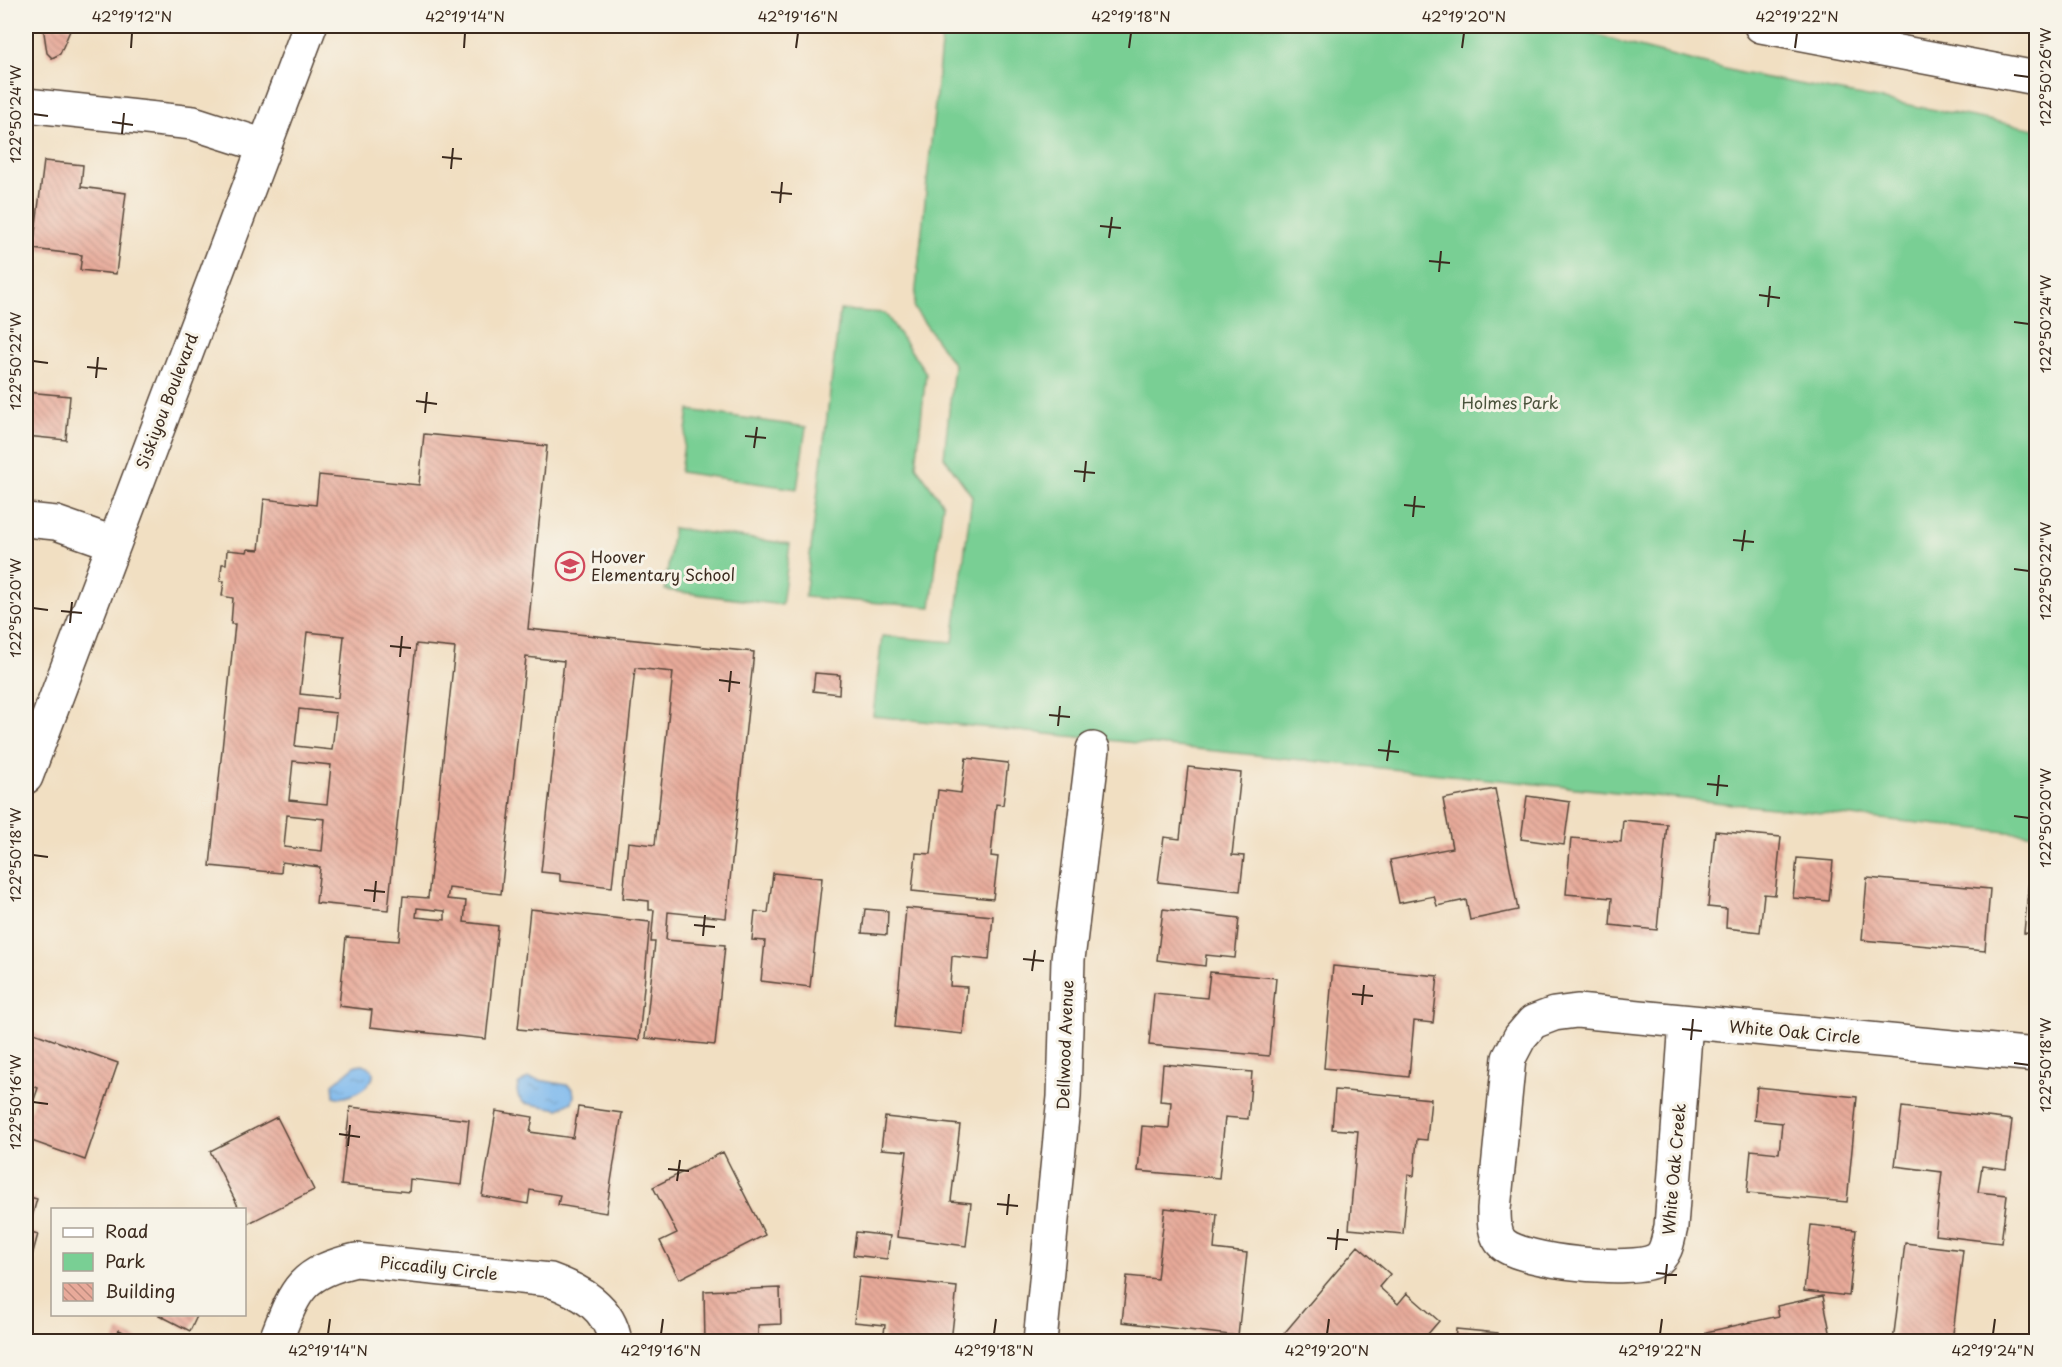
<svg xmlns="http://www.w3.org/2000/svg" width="2062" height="1367" font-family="'Playpen Sans',sans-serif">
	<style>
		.green { fill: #79cf94; stroke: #5a7c59; stroke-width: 1.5 }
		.water { fill: url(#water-ripples); stroke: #5b7186; stroke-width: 1.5 }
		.building { fill: url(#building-back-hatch); fill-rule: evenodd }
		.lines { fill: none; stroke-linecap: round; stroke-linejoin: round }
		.minor-casing { stroke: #564537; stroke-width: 36 }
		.minor { stroke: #fff; stroke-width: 33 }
		.ticks { fill: none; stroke: #3b2a1e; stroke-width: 2 }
		.labels { text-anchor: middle; stroke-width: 6; stroke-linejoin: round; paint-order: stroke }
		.street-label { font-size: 16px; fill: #3b2a1e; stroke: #f7f3e8 }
		.park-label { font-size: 16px; fill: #4a533c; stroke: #f7f3e8 }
		.poi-label { font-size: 16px; fill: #3b2a1e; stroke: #f7f3e8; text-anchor: start }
		.neatline { fill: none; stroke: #3b2a1e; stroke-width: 2 }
		.ticks-label { font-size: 15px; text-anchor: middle; fill: #3b2a1e }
	</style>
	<defs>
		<pattern id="water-ripples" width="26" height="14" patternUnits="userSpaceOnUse" patternTransform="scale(1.5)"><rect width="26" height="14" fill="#7bb8ed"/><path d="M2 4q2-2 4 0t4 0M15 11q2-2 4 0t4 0" fill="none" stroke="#6696bf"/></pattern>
		<pattern id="building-back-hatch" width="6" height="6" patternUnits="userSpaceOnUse" patternTransform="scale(1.5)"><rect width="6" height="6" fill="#e8aa9a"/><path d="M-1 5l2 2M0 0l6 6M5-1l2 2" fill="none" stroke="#bd8b7d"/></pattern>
	</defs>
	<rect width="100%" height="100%" fill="#f7f3e8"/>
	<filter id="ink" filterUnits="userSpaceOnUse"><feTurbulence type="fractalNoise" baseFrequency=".0167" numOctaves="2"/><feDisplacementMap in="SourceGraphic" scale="12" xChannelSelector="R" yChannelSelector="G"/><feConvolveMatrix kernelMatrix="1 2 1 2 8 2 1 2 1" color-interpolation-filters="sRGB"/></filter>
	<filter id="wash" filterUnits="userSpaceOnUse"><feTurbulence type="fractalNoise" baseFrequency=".008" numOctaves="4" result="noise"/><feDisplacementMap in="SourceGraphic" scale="24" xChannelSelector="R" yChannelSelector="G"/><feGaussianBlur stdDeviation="1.35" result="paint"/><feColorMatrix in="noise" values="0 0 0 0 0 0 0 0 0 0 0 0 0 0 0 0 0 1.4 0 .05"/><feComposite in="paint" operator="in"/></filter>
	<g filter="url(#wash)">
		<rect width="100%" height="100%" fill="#f1dfc2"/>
		<path class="green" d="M943,26h626l62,19 110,28 295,56v706l-1163,-119 9,-80 71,6 19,-146 -28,-39 10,-92 -40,-57z
			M840,310l45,3 41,60 -10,93 27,38 -12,103 -126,-10z
			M689,410l117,17 -9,62 -117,-17z
			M673,528l117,16 -8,61 -117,-15z"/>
		<path class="water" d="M362,1064c32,10 -13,40 -28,32l-1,-12 23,-19z
			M528,1078l39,7 6,4 1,7 -2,6 -13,7 -35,-6 -5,-5 -2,-7 1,-6z"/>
		<g id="blocks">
			<path class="building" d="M43,26h29l-12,28 -8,4 -5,-5z
				M44,161l39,4 -2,22 45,6 -10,81 -36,-4 2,-15 -49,-6z
				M26,392l44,4 -4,44 -40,-4z
				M424,434l123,12 -19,183 226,23 -28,266 -58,-6 -2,28 59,5 -10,100 -70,-7 10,-96h-4l3,-32h-5v-9l-26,-3 5,-56 27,3 18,-173 -38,-4 -23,219 -52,-6v-7l-19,-2 23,-211 -38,-4 -25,237 -52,-6 -2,11 19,2 -2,21 34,4 -12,113 -116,-12 2,-17 -33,-4 7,-69 53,4 4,-45 25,2 27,-250 -39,-4 -28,266 -72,-7 4,-36 -38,-5 -1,11 -71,-7 25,-242h-4l2,-26 -11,-2 2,-15h-4l2,-17h4l1,-14 20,2 1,-3 11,1 5,-51 52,6 3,-30 100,10zM307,632l37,4 -6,62 -38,-4zM299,709l37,4 -4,37 -37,-4zM293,761l38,4 -4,39 -38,-4zM287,815l38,4 -3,32 -38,-4zM417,908l28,3v9l-29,-3z
				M815,673l25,2 -1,19 -26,-3z
				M966,758l42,5 -5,42 -7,-1 -5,52 7,1 -5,42 -81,-8 4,-38 15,1 7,-64 23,3z
				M1188,767l53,6 -9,82 12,1 -4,35 -82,-9 6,-45 16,2z
				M1495,789l23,121 -48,10 -4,-20 -29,6 -3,-10 -35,7 -9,-43 62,-12 -9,-49z
				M1527,796l43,6 -6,43 -43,-6z
				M1623,820l44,4 -10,106 -47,-5 2,-27 -46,-4 5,-56 50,4z
				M1715,831l66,6 -6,58 -11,-1 -4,38 -34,-4 1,-19 -19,-2z
				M1797,858l36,3 -4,40 -36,-3z
				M773,873l49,5 -12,109 -49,-6 4,-40 -13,-1 3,-29 13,2z
				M1867,878l123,11 -5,62 -123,-11z
				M2029,880l7,1v53l-12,-1z
				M906,908l87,8 -4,44 -37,-4 -2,30 17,1 -4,47 -68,-7z
				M530,909l120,13 -11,118 -121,-11z
				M865,909l23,2 -1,24 -25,-2z
				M1163,909l76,9 -4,40 -29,-3 -1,11 -48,-6z
				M1333,966l105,10 -5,47 -19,-2 -5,56 -85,-9z
				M1210,972l66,6 -7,78 -120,-11 5,-52 53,5z
				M31,1032l87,31 -33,97 -59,-21v-16l12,-35 -12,-4v-35z
				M1163,1064l89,8 -4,47 -23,-2 -6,61 -81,-7 4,-45 27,2 2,-26 -11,-1z
				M1757,1087l100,10 -10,105 -100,-9 4,-43 28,3 3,-30 -28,-3z
				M1335,1090l96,9 -4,41 -10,-1 -3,37 -6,-1 -5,59 -54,-5 9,-98 -26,-2z
				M350,1107l119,13 -7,65 -52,-6 -1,13 -68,-7z
				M578,1107l44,6 -16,100 -48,-8 2,-10 -30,-5 -2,14 -46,-8 14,-85 37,6 -3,15 43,6z
				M1902,1107l110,13 -6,49 -24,-3 -4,26 29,3 -6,48 -66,-8 7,-63 -47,-6z
				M277,1117l37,73 -67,34 -3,-5v-9h-4l-30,-59z
				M885,1117l75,8 -9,76 20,2 -5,43 -69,-9 10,-86 -26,-2z
				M723,1152l42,83 -86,44 -19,-38 17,-8 -24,-46z
				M26,1196l11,3 -9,32 10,3 -12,44z
				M1165,1208l52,6 -3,35 33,4 -9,83 -116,-14 5,-46 30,3z
				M1811,1225l45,5 -7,66 -45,-5z
				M856,1232l34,4 -3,23 -34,-4z
				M1905,1243l58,7 -11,92h-59z
				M1358,1246l32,28 -11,13 19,17 9,-11 32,28 -18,21h-135l-5,-5z
				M859,1277l98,10 -6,55h-68l2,-17 -31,-3z
				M780,1288l1,36 -23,1v17h-53l-1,-51z
				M1823,1296l9,46h-124l-2,-10 73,-16 -2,-10z
				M157,1314h41l-8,17z
				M1456,1329l42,4v9h-43z
				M119,1330l24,12h-30z
				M1529,1337l30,3v2h-30z"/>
		</g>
	</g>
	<g filter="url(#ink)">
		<use href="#blocks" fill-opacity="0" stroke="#564537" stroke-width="1.5"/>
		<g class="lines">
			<g class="minor-casing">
				<path id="minor" d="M1761,26l275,52
					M26,105l167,18 72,23
					M26,520l30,3 57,20
					M26,777l284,-751
					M1686,1022l-15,205c-3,11 -4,27 -15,33 -23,13 -133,2 -153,-16 -9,-8 -9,-24 -9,-35l15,-151 11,-21 13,-15 21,-8 23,-3 459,44
					M275,1342c20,-51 24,-69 81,-82l194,20c30,11 60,27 65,62
					M1040,1342l24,-245 4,-138 25,-210"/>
			</g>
			<use href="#minor" class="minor"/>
		</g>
	</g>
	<path class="ticks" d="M131,48l1,-15M464,48l1,-15M796,48l2,-15M1129,48l2,-15M1462,48l2,-15M1795,48l2,-15M2014,75l15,2M33,114l15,2M112,122l21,3M122,134l2,-21M442,157l20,2M451,169l2,-21M771,192l21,2M780,203l2,-21M1100,226l21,2M1109,238l3,-21M1429,261l21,2M1439,272l2,-21M1759,295l21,3M1768,307l2,-21M2014,322l15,2M33,361l15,2M87,367l20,2M96,378l2,-21M416,401l21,3M425,413l2,-21M745,436l21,2M754,448l3,-21M1074,471l21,2M1084,482l2,-21M1404,505l21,2M1413,517l2,-21M1733,540l21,2M1742,551l3,-21M2014,569l15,2M33,608l15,2M61,611l21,2M70,623l2,-21M390,646l21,2M400,657l2,-21M719,680l21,3M729,692l2,-21M1049,715l21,2M1058,726l2,-20M1378,750l21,2M1387,761l3,-21M1707,784l21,2M1717,796l2,-21M2014,816l15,2M33,855l15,2M364,890l21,2M374,902l2,-21M694,925l21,2M703,936l2,-21M1023,959l21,2M1032,971l3,-21M1352,994l21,2M1362,1005l2,-20M1682,1029l20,2M1691,1040l2,-21M2014,1063l15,2M33,1102l15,2M339,1134l21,3M348,1146l2,-21M668,1169l21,2M677,1181l3,-21M997,1204l21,2M1007,1215l2,-21M1327,1238l21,2M1336,1250l2,-21M1656,1273l21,2M1665,1284l2,-20M328,1334l2,-15M661,1334l2,-15M994,1334l2,-15M1327,1334l2,-15M1660,1334l2,-15M1993,1334l2,-15"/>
	<defs>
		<g id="school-ring" transform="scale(1.5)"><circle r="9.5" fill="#f7f3e8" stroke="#d1495b" stroke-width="1.5"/><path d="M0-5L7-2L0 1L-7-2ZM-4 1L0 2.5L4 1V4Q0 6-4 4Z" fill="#d1495b"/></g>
	</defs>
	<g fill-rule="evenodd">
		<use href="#school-ring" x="570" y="566"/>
	</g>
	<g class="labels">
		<g class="street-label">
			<text transform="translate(167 401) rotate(-69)" y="6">Siskiyou Boulevard</text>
			<text transform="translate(1795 1032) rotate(5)" y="6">White Oak Circle</text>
			<text transform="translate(1065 1045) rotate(-88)" y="6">Dellwood Avenue</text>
			<text transform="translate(1674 1169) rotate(-85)" y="6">White Oak Creek</text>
			<text transform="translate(439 1268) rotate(6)" y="6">Piccadily Circle</text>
		</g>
		<g class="park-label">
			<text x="1510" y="409">Holmes Park</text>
		</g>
		<g class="poi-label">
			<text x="591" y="563">Hoover<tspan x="591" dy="18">Elementary School</tspan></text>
		</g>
	</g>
	<rect width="2062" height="1367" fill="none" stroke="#f7f3e8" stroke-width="66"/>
	<rect x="51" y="1208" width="195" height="108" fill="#f7f3e8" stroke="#aca397" stroke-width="1.5"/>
	<rect x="63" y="1228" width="30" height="9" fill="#ffffff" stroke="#aca397" stroke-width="1.5"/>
	<text x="105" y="1238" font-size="18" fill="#3b2a1e">Road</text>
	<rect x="63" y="1253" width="30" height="18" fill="#79cf94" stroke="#aca397" stroke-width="1.5"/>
	<text x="105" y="1268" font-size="18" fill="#3b2a1e">Park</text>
	<rect x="63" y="1283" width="30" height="18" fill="url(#building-back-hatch)" stroke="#aca397" stroke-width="1.5"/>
	<text x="105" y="1298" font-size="18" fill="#3b2a1e">Building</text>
	<rect x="33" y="33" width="1996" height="1301" class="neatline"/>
	<g class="ticks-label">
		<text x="132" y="22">42°19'12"N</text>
		<text x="465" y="22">42°19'14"N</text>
		<text x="798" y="22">42°19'16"N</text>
		<text x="1131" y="22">42°19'18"N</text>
		<text x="1464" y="22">42°19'20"N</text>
		<text x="1797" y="22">42°19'22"N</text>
		<text transform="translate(2046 77) rotate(-90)" y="5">122°50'26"W</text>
		<text transform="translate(16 114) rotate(-90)" y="5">122°50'24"W</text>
		<text transform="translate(2046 324) rotate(-90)" y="5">122°50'24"W</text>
		<text transform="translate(16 361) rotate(-90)" y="5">122°50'22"W</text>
		<text transform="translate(2046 571) rotate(-90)" y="5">122°50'22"W</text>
		<text transform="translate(16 608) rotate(-90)" y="5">122°50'20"W</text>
		<text transform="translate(2046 818) rotate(-90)" y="5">122°50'20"W</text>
		<text transform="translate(16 855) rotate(-90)" y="5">122°50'18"W</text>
		<text transform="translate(2046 1065) rotate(-90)" y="5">122°50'18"W</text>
		<text transform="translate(16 1102) rotate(-90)" y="5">122°50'16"W</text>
		<text x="328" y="1356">42°19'14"N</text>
		<text x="661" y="1356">42°19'16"N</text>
		<text x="994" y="1356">42°19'18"N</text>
		<text x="1327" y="1356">42°19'20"N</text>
		<text x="1660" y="1356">42°19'22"N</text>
		<text x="1993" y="1356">42°19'24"N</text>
	</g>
</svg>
